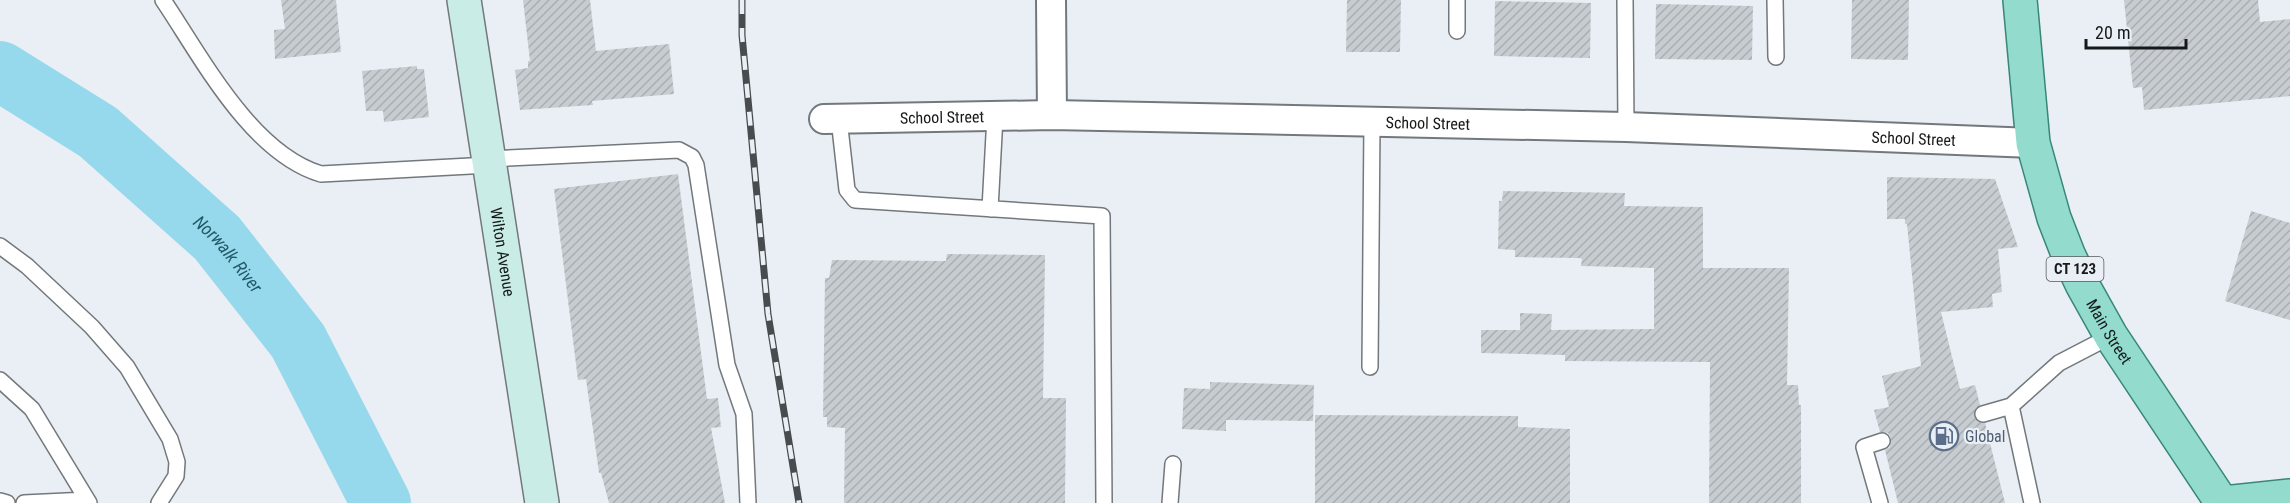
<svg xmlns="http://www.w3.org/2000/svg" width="2290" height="503" font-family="'Roboto Condensed',sans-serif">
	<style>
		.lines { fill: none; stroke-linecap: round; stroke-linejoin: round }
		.river { stroke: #96d9ed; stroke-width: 60 }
		.building { fill: url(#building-hatch) }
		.service-casing { stroke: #73787c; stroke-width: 18 }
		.minor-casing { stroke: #73787c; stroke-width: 32 }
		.secondary-casing { stroke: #73787c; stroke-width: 36 }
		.primary-casing { stroke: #388778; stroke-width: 36 }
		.service { stroke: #fff; stroke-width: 15 }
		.minor { stroke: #fff; stroke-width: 28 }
		.secondary { stroke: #c9ede6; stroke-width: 33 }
		.primary { stroke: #92dbcd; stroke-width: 33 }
		.rail-casing { stroke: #494c4e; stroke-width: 7 }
		.rail { stroke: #e9eff4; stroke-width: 4.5; stroke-dasharray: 14; stroke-linecap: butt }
		.labels { text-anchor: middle; stroke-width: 4.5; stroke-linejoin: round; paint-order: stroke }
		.shield { fill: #e9eff4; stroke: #55585b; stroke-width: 1.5 }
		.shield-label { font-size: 15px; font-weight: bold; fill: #161819 }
		.street-label { font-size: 16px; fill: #161819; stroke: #e9eff4 }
		.service-label { font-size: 16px; fill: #4e5e75; stroke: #e9eff4; text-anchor: start }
		.water-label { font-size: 18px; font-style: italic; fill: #235a69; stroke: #e9eff4 }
	</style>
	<defs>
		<pattern id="building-hatch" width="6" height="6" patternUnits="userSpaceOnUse" patternTransform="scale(1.5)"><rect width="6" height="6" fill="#c7ccd1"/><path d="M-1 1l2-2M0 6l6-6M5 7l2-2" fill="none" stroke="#aaaeb3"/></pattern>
	</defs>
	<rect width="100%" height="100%" fill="#e9eff4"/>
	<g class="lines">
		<path class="river" id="s1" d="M0,71l98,61 119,106 81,103 83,162"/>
	</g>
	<path class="building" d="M281,0h55l5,52 -66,7 -1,-29 11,-1z
		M523,0h67l6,51 73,-7 5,50 -82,7 1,4 -73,5 -5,-40 13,-2v-7h2z
		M1347,0h54l-1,52h-54z
		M1852,0h57l-1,60 -57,-1z
		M2124,0h134l2,22 30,-3v77l-146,14 -2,-23 -9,1z
		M1495,1l96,2 -1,55 -96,-2z
		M1656,4l97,2 -1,54 -97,-1z
		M417,66v3h7l5,48 -45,5 -1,-11h-17l-4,-40z
		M678,174l29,225 11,-1 3,29 -10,1 14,75h-116l-8,-30h-2l-13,-94 -8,1 -24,-191z
		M1887,177l108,2 23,68 -20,2 4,43 -10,2 1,13 -52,5 19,77 15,-4 5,20 -4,3 -2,8 3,5 8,2 20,80h-107l-13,-53 5,-3 1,-9 -3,-5 -8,-1 -6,-22 15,-3 -7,-31 39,-10 -14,-142h-2v-5h-18z
		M1503,191l122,2 -1,13 79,1v61h86l-2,117h11l1,20h2v98h-92l1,-141 -145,-1v-6l-84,-2v-23h39v-17l32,1 -1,16 103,-1v-61l-73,-2 1,-7 -3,-1 -64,-1v-7l-17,-1 1,-48h3z
		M2251,211l39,12v97l-65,-19z
		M947,254l98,1 -2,143h23l-1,105h-221l1,-75 -18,-1v-10h-4l2,-139h4l3,-18 114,1z
		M1210,382l104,3 -1,36 -87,-1v11l-44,-2 2,-41 26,1z
		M1315,415l203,1v11l52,2v74h-255z"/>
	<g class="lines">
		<g class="service-casing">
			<path id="service" d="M163,0c39,58 88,153 158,174l168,-9
				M1625,0l1,127
				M1775,0l1,57
				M1457,31v-31
				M839,119l8,71 8,10 247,16 2,287
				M488,159l191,-9 13,7 4,8 31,200 17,49 4,89
				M990,209l5,-93
				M0,246l27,20 65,61 35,40 43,72 7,23 -1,14 -17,27
				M1370,367l2,-245
				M0,380l32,29 57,94
				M1983,414l28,-8
				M0,501l7,2
				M24,503l63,-3
				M1170,503l3,-39
				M1880,503l-16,-56 18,-6
				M2032,503l-21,-97 48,-43 52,-27"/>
		</g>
		<g class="minor-casing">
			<g id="minor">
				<path d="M1051,0l1,115"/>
				<path id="s2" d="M824,119l228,-4 574,12 407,16"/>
			</g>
		</g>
		<g class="secondary-casing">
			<g id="secondary">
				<path id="s3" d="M464,0l78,503"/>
			</g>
		</g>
		<g class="primary-casing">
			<g id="primary">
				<path id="s4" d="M2020,0l13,143 21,75 14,36 14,30 29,52 111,167"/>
				<path d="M2224,503l66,-7"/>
			</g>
		</g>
		<use href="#service" class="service"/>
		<use href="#minor" class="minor"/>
		<use href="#secondary" class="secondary"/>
		<use href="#primary" class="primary"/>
		<g class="rail-casing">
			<path id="rail" d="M742,0v35l26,279 31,189"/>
		</g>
		<use href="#rail" class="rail"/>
	</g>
	<defs>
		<g id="fuel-ring" transform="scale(1.5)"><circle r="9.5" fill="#e9eff4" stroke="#5c6f8a" stroke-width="1.5"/><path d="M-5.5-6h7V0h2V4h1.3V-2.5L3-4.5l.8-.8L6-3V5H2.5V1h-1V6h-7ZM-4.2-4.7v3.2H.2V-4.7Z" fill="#5c6f8a"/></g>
	</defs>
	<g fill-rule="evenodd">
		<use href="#fuel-ring" x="1944" y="436"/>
	</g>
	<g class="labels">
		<rect class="shield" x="2046.5" y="257" width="57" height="24" rx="4.5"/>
		<g class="shield-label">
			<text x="2075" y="274">CT 123</text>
		</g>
		<g class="street-label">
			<text dy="6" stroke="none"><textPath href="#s2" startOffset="118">School Street</textPath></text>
			<text dy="6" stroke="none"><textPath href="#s2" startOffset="604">School Street</textPath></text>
			<text dy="6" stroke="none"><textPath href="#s2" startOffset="1090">School Street</textPath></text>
			<text dy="6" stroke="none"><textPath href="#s3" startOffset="255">Wilton Avenue</textPath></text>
			<text dy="6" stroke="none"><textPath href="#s4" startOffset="348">Main Street</textPath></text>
		</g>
		<g class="service-label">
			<text x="1965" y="442">Global</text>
		</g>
		<g class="water-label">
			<text dy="6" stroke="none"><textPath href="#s1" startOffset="294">Norwalk River</textPath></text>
		</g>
	</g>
	<path d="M2086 39v9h100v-9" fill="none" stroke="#161819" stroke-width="3"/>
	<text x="2095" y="39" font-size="18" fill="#161819" stroke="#e9eff4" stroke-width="4.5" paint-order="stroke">20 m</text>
</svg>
